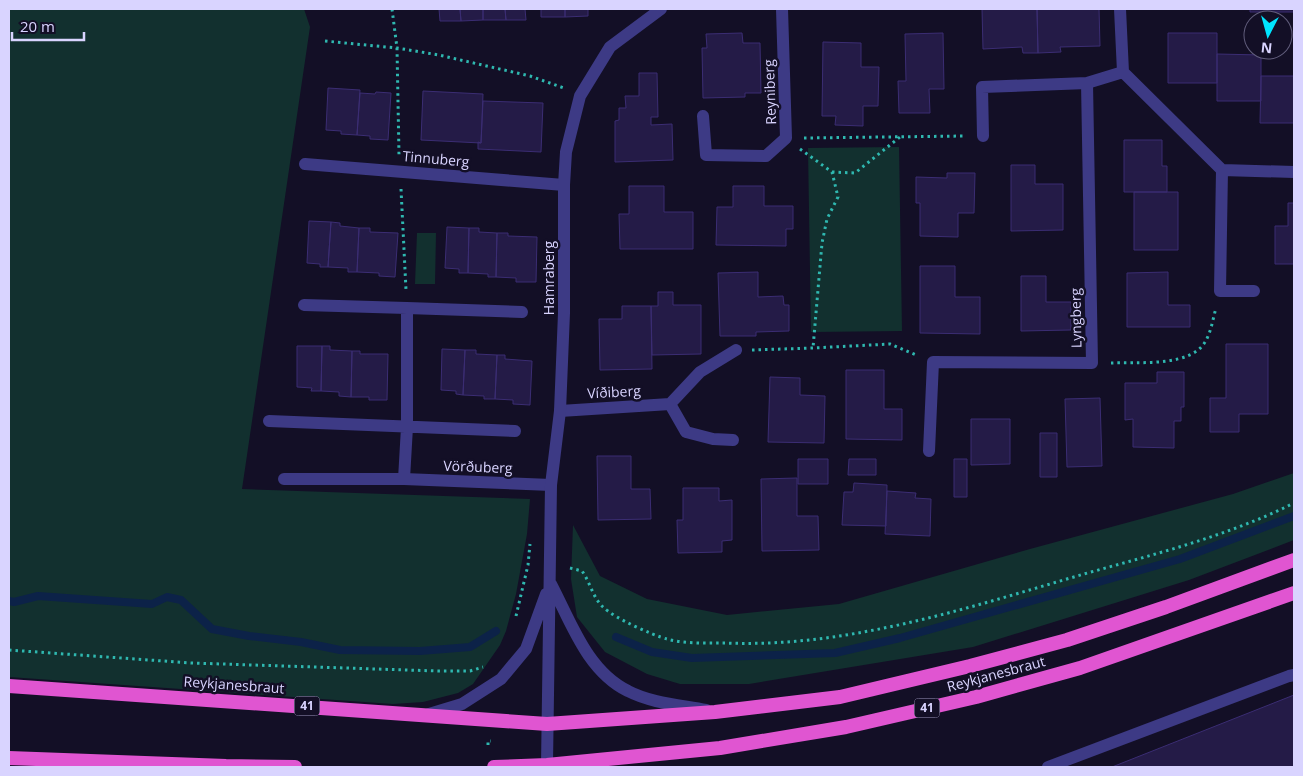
<svg xmlns="http://www.w3.org/2000/svg" width="1303" height="776" font-family="'Open Sans',sans-serif">
	<style>
		.green { fill: #12302f }
		.lines { fill: none; stroke-linecap: round; stroke-linejoin: round }
		.stream { stroke: #0c2248; stroke-width: 8 }
		.building { fill: #241b47; stroke: #3b2d73 }
		.path { stroke: #2fb8b0; stroke-width: 3; stroke-dasharray: 2.5 4; stroke-linecap: butt }
		.service { stroke: #3d3a85; stroke-width: 12 }
		.minor { stroke: #3d3a85; stroke-width: 12 }
		.tertiary { stroke: #3d3a85; stroke-width: 12 }
		.trunk { stroke: #e055d1; stroke-width: 14 }
		.labels { text-anchor: middle; stroke-width: 5; stroke-linejoin: round; paint-order: stroke }
		.shield { fill: #130f26; stroke: #9e99be; stroke-width: 1 }
		.shield-label { font-size: 12px; font-weight: bold; fill: #d9d4ff }
		.street-label { font-size: 14px; fill: #d9d4ff; stroke: #130f26 }
	</style>
	<rect width="100%" height="100%" fill="#130f26"/>
	<path class="green" d="M9,9h295l6,18 -68,462 288,10 -3,35 -11,60 -10,37 -6,14 -27,39 -15,9 -35,9 -30,2 -384,-27z
		M899,147l3,184 -91,1 -3,-184z
		M417,233h19l-1,51h-20z
		M1294,473v67l-105,40 -216,67 -224,37h-69l-33,-10 -42,-22 -28,-35 -6,-38 2,-54 27,51 47,23 80,16 112,-11 191,-55 203,-55z"/>
	<g class="lines">
		<path class="stream" d="M9,601l5,1 24,-6 114,8 15,-7 14,3 31,29 37,7 52,6 39,8 80,1 50,-4 26,-16
			M616,637l36,15 40,6 143,-5 65,-15 280,-79 114,-43"/>
	</g>
	<path class="building" d="M439,9h21l1,12h-21z
		M460,9h23v11l-22,1z
		M483,9h22l1,11h-23z
		M505,9h20l1,11h-20z
		M541,9h24v8h-24z
		M565,9h23v7l-23,1z
		M982,9h55l1,44h-15l-1,-6 -39,2z
		M1037,9h62l1,37 -40,1 1,5 -23,1z
		M1250,9h44v3h-44z
		M742,33l1,10h17l1,50h-16v4l-42,1 -1,-50h5l-1,-14z
		M943,33l1,56h-15l1,24h-31l-1,-32h8l-1,-47z
		M1168,33h49v50h-49z
		M823,42l38,1v24h18l-1,39h-15v20l-28,-1 1,-9h-14z
		M1217,54l44,1v46h-44z
		M639,73h18l1,44h-7v8l21,-1 1,36 -58,2v-41l4,-1v-12h7l-1,-12h14z
		M1261,76h33v47h-34z
		M328,88l32,2 -3,45 -16,-1v-3l-15,-1z
		M423,91l60,3 -2,49 -60,-3z
		M376,92l15,1 -3,47 -18,-1v-3l-13,-1 3,-42 15,1z
		M483,101l60,2 -2,49 -63,-3v-7l3,1z
		M1124,140h38v26h5v26h-43z
		M1011,165h24v19h28v46l-52,1z
		M947,173h28l-1,40h-16v24l-38,-1v-33h-4v-26l31,1z
		M629,186h35v26h29v37h-73l-1,-35h10z
		M733,186h31v20h29v23h-7v17l-70,-1 1,-38h16z
		M1134,192h44v58h-44z
		M1288,203h6v61h-19v-38h13z
		M309,221l22,1 -3,45h-8v-3l-13,-1z
		M331,222l9,1v3l19,2 -2,44h-9v-4l-20,-1z
		M447,227l22,1 -1,45h-9v-4l-14,-1z
		M359,228h11v4l28,1 -3,44 -16,-1v-3l-22,-1z
		M469,228h10v4l18,1 -1,44h-8v-3l-20,-1z
		M497,233h11v3l29,1 -1,45h-20v-4l-20,-1z
		M920,266h35v31h25v37l-60,-1z
		M758,272v25l25,-1 1,9h5v26l-33,1v4h-36l-2,-63z
		M1168,272v33h22v22h-63v-54z
		M1021,276h25v26h25v28l-50,1z
		M658,292h15v13h28v49l-49,1 -1,-49h7z
		M622,306h29l1,63 -52,1 -1,-51h23z
		M1226,344h42v70h-29v18h-29v-34h16z
		M297,346h25l-1,45h-10l1,-3 -15,-1z
		M322,346h8v4l22,1 -1,46 -12,-1v-4l-18,-1z
		M442,349l23,1 -2,45 -7,-1v-3l-15,-1z
		M465,350h11v4l21,1 -2,44h-11v-3l-21,-1z
		M352,351h8v3h28l-1,46h-18v-3h-18z
		M497,355h8v4l27,2 -2,44 -17,-1v-4l-18,-1z
		M846,370h38v39h18v31l-56,-1z
		M1157,372h27v35h-3v14h-7v27l-41,-1v-28l-8,1v-37h32z
		M770,377l30,1v17l25,1 -1,47 -56,-1z
		M1100,398l2,68 -35,1 -2,-68z
		M971,419h39v45l-39,1z
		M1040,433h17v44h-17z
		M597,456h34v33h19l1,30 -53,1z
		M798,459h30v25h-30z
		M849,459h27v16h-28z
		M954,459h13v38h-13z
		M797,478v38h21l1,34 -57,1 -1,-72z
		M854,483l33,2 -1,41 -44,-1 2,-33h9z
		M683,488h36v13l13,-1v40l-10,1v11l-44,1 -1,-33h6z
		M887,491l29,2 -1,5 16,1 -1,37 -45,-2z
		M1294,695v72h-182z"/>
	<g class="lines">
		<path class="path" d="M392,9l5,39 2,107
			M325,41l72,7 42,7 91,21 34,12
			M804,138l161,-2
			M800,149l32,23 6,25 -11,22 -5,24 -9,105
			M832,172l23,1 45,-36
			M401,189l5,101
			M752,350l61,-2 77,-4 26,11
			M1111,363c25,-1 66,3 87,-13 12,-9 14,-28 18,-42
			M570,568l12,3c8,11 11,27 21,36 11,11 49,28 64,32 18,5 39,4 58,4 123,5 242,-35 359,-69 71,-20 144,-38 210,-71
			M516,616l12,-51 2,-21
			M9,650l182,13 247,8h32l13,-4
			M488,745v-4h3"/>
		<path class="service" d="M1048,767l241,-91 5,-1"/>
		<path class="minor" d="M1120,9l3,63 99,98 72,2
			M703,116l3,39 60,1 20,-18 -4,-129
			M983,136l-1,-49 105,-4 36,-11
			M305,164l259,21
			M1222,170l-2,121h34
			M304,305l103,3v119l-3,52
			M407,308l115,4
			M670,404l16,28 27,7 20,1
			M560,411l110,-7 30,-32 36,-22
			M269,421l246,10
			M929,451l4,-89 159,1 -5,-280
			M284,479h120l147,6"/>
		<path class="tertiary" d="M551,584c20,38 36,87 77,107 23,12 52,14 78,19
			M429,714l33,-10 39,-25 25,-30 20,-55
			M547,765l4,-280 9,-74 4,-98v-128l2,-33 14,-56 30,-49 51,-38"/>
		<path class="trunk" d="M9,686l538,38 168,-12 125,-15 130,-31 97,-26 99,-33 128,-47
			M9,758l217,8 69,1
			M494,767l53,-2 173,-17 126,-21 130,-30 104,-29 214,-75"/>
	</g>
	<g class="labels">
		<g class="shield">
			<rect x="294.5" y="696.5" width="25" height="19" rx="4"/>
			<rect x="914.5" y="698.5" width="25" height="19" rx="4"/>
		</g>
		<g class="shield-label">
			<text x="307" y="710">41</text>
			<text x="927" y="712">41</text>
		</g>
		<g class="street-label">
			<text transform="translate(770 92) rotate(-92)" y="5">Reyniberg</text>
			<text transform="translate(436 159) rotate(5)" y="5">Tinnuberg</text>
			<text transform="translate(549 278) rotate(-90)" y="5">Hamraberg</text>
			<text transform="translate(1076 318) rotate(-91)" y="5">Lyngberg</text>
			<text transform="translate(614 392) rotate(-3)" y="5">Víðiberg</text>
			<text transform="translate(478 467) rotate(2)" y="5">Vörðuberg</text>
			<text transform="translate(996 674) rotate(-15)" y="5">Reykjanesbraut</text>
			<text transform="translate(234 685) rotate(4)" y="5">Reykjanesbraut</text>
		</g>
	</g>
	<rect width="1303" height="776" fill="none" stroke="#d9d4ff" stroke-width="20"/>
	<g transform="translate(1268 35) rotate(186)"><circle r="24" fill="#130f26" stroke="#625e7d"/>
	<path d="M0-4L9 19L0 12L-9 19Z" fill="#00e5ff"/>
	<text y="-8" font-size="14" font-weight="bold" text-anchor="middle" fill="#d9d4ff">N</text>
	</g>
	<path d="M12 32v8h72v-8" fill="none" stroke="#d9d4ff" stroke-width="2.5"/>
	<text x="20" y="32" font-size="15" fill="#d9d4ff" stroke="#130f26" stroke-width="4" paint-order="stroke">20 m</text>
</svg>
